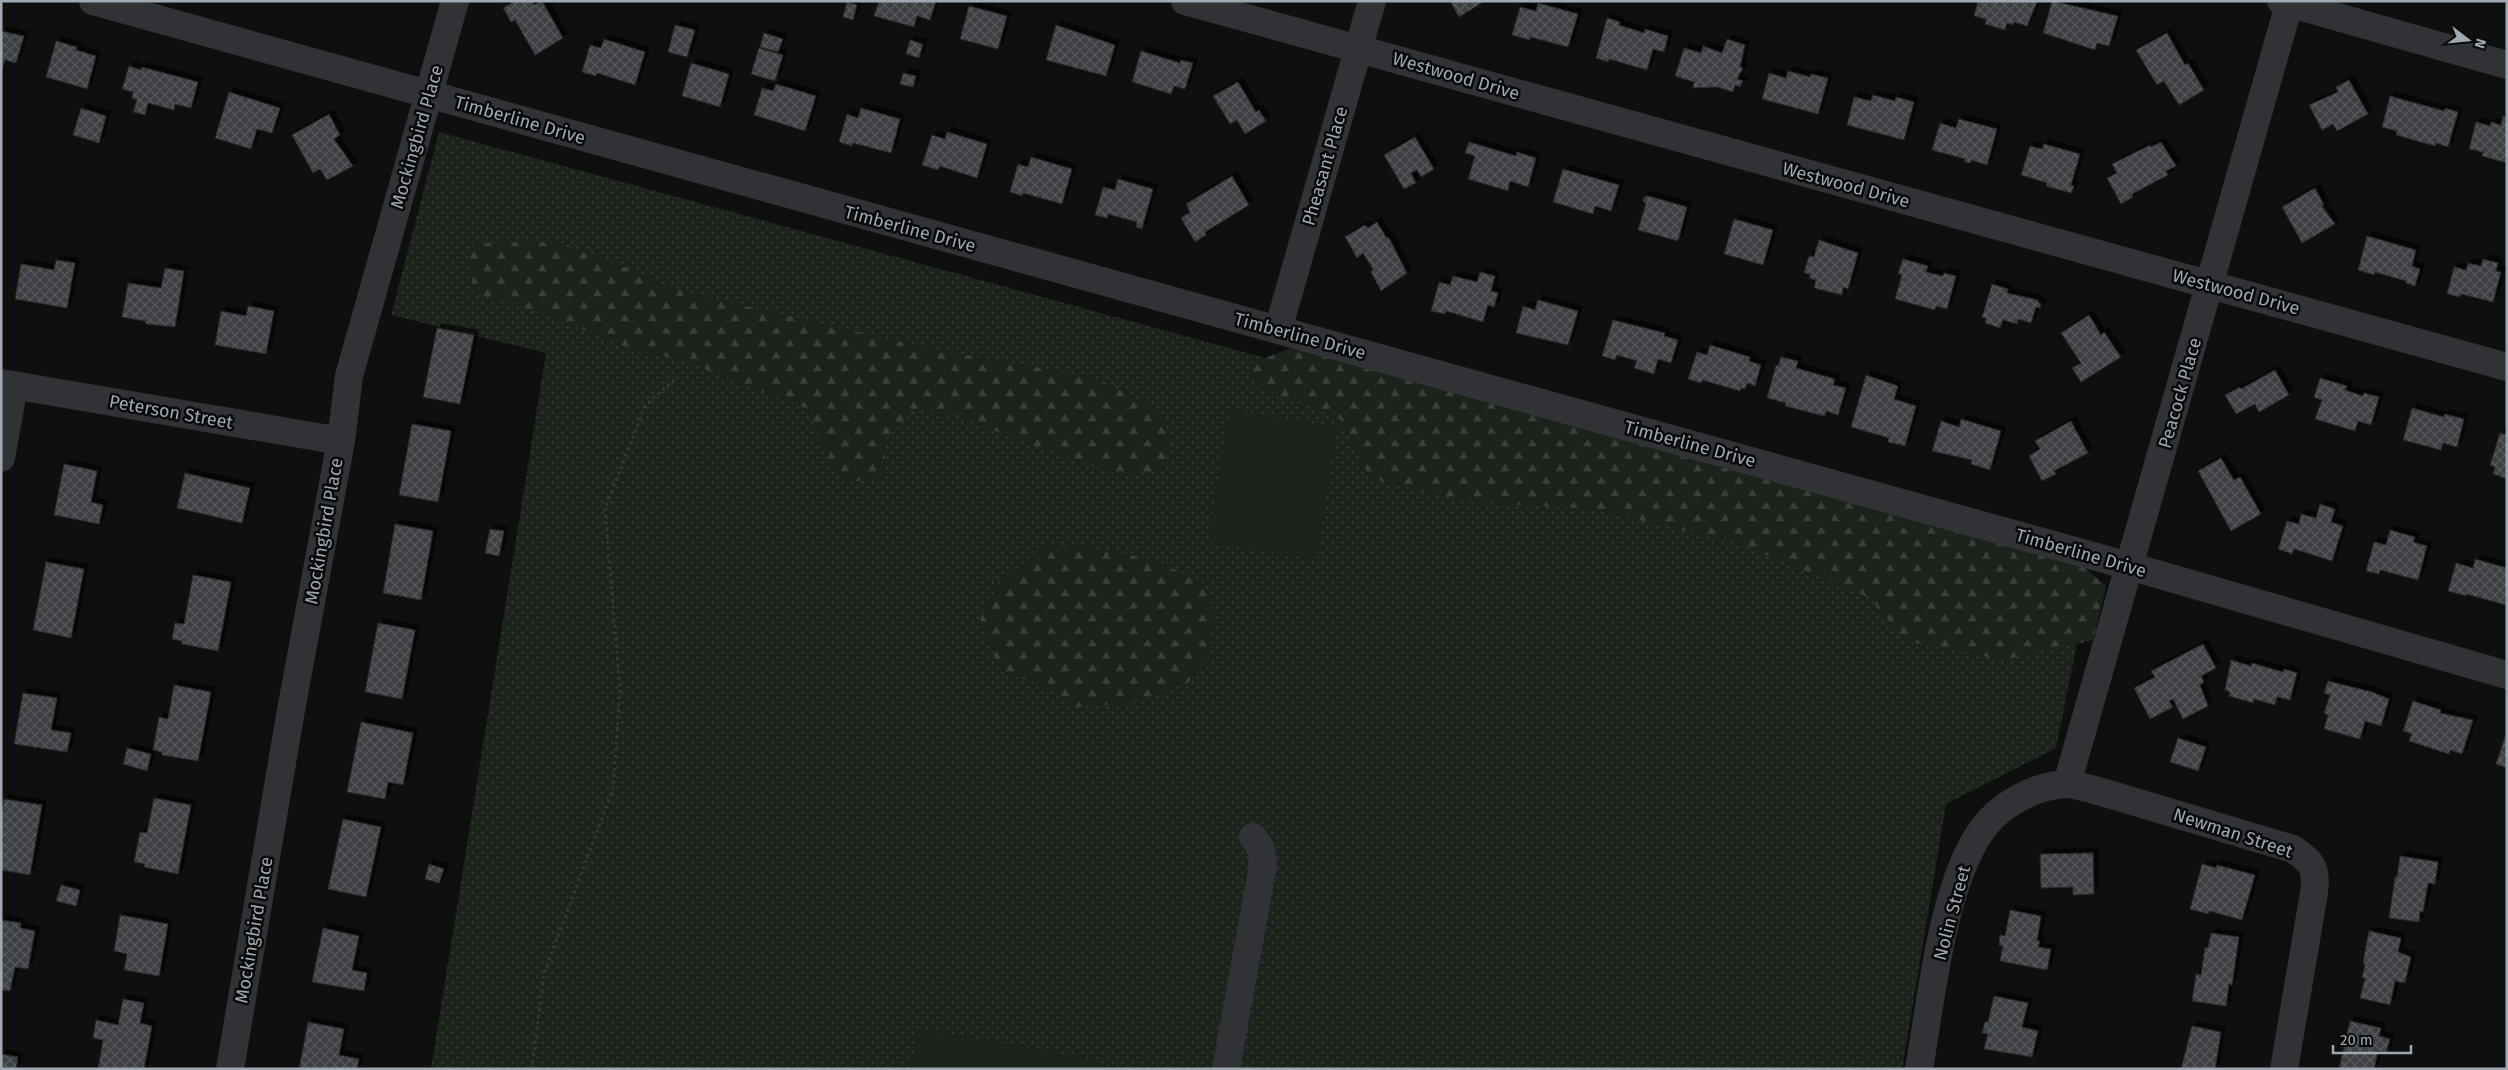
<svg xmlns="http://www.w3.org/2000/svg" width="2508" height="1070" font-family="'Fira Sans',sans-serif">
	<style>
		.grass { fill: url(#grass-dots) }
		.forest { fill: url(#forest-firs) }
		.pitch { fill: #1b231b }
		.building { fill: url(#building-cross-hatch); stroke: #29292d; filter: url(#shadow) }
		.lines { fill: none; stroke-linecap: round; stroke-linejoin: round }
		.path { stroke: #35393d; stroke-width: 3; stroke-dasharray: 2.5 4; stroke-linecap: butt }
		.minor { stroke: #303236; stroke-width: 28 }
		.labels { text-anchor: middle; stroke-width: 5; stroke-linejoin: round; paint-order: stroke }
		.street-label { font-size: 18px; fill: #9ea9b3; stroke: #0a0a0b }
	</style>
	<defs>
		<pattern id="grass-dots" width="8" height="8" patternUnits="userSpaceOnUse" patternTransform="scale(1.25)"><rect width="8" height="8" fill="#1b231b"/><path d="M2 2h.1M6 6h.1" fill="none" stroke="#39403a" stroke-width="1.8" stroke-linecap="round"/></pattern>
		<pattern id="forest-firs" width="22" height="20" patternUnits="userSpaceOnUse" patternTransform="scale(1.25)"><rect width="22" height="20" fill="#1b231b"/><path d="M5 1l3.5 6h-7zM16 11l3.5 6h-7z" fill="#39403a"/></pattern>
		<pattern id="building-cross-hatch" width="8" height="8" patternUnits="userSpaceOnUse" patternTransform="scale(1.25)"><rect width="8" height="8" fill="#3d4043"/><path d="M0 0l8 8M0 8l8-8" fill="none" stroke="#56595c"/></pattern>
		<filter id="shadow"><feDropShadow dx="4.5" dy="-4.5" stdDeviation="0" flood-color="#0009"/></filter>
	</defs>
	<rect width="100%" height="100%" fill="#0f0f10"/>
	<path class="grass" d="M439,132l1650,451 -33,165 -110,56 -44,265h-1471l115,-716 -155,-38z"/>
	<path class="forest" d="M560,242l133,52 244,56 159,28 64,32 14,39 -19,23 -39,2 -88,-30 -70,-28 -45,-6 -29,31 2,36 -43,6 -26,-47 -6,-26 -138,-53 -32,-3 -35,-16 -101,-37 -32,-7 -3,-51z
		M1295,347l780,213 31,26 -13,54 -89,20 -99,-19 -35,-43 -135,-56 -144,-33 -122,-7 -99,-24 -30,-59 -84,-32 -8,-23z
		M1042,544l57,4 57,13 46,21 11,22 -1,48 -24,31 -54,20 -57,4 -35,-22 -42,-14 -20,-52 21,-41 18,-11z"/>
	<path class="pitch" d="M1230,409l108,18 -22,133 -108,-18z
		M918,1028l183,33 7,8h-197z"/>
	<path class="building" d="M515,1h17l2,4 8,-4 21,37 -28,17 -20,-35 -4,2 -8,-14z
		M879,1h57l-6,19 -13,-4 -3,11 -40,-11z
		M1450,1h35l-26,16z
		M1978,1h57l2,1 -10,24 -13,-4 -1,3 -6,-2 -2,7 -20,-6 1,-5 -12,-3z
		M2052,1l66,15 -9,30 -12,-3 -2,7 -52,-17z
		M847,2l10,3 -4,15 -10,-3z
		M1538,3l40,11 -10,33 -38,-10v3l-18,-5 8,-28 16,4z
		M969,6l38,10 -9,33 -38,-10z
		M1607,18l13,4 -1,3 25,8 1,-4 23,7 -4,16 -11,-3 -6,21 -38,-11 -1,3 -12,-4z
		M675,25l20,5 -8,27 -19,-5z
		M1056,25l59,20 -9,31 -60,-16z
		M1,31l23,5 -8,27 -11,-3 -3,9z
		M764,33l19,6 -5,13 -18,-5z
		M2167,33l18,32 3,-2 16,27 -25,15 -15,-24 -7,4 -21,-35z
		M604,39l41,13 -10,33 -38,-12 -1,3 -14,-4 8,-27 11,3z
		M1727,39l18,6 -5,22 3,1 -6,11 6,2 -3,6 -5,-2 -2,7 -16,-5 -24,1 1,-6 -19,-6 9,-28 17,5 2,-7 19,7z
		M910,40l13,4 -4,14 -13,-4z
		M56,41l21,6 -1,3 20,6 -9,33 -41,-12z
		M759,48l24,7 -8,26 -24,-7z
		M1141,51l39,12 1,-3 12,3 -8,26 -11,-3 -3,8 -39,-12z
		M691,63l38,11 -9,33 -38,-11z
		M129,66l12,4 1,-3 56,15 -7,26 -16,-4 -1,6 -26,-7 -3,12 -12,-3 4,-12 -5,-2 1,-6 -11,-3z
		M1788,71l22,6 1,-3 17,4 -10,36 -56,-15 7,-26 17,5z
		M903,73l13,3 -3,11 -13,-3z
		M2349,80l19,34 -31,17 -4,-7 -11,6 -13,-25 29,-13 -2,-5z
		M1238,82l18,30 3,-2 7,11 -21,13 -8,-14 -7,4 -17,-28z
		M776,84l40,12 -11,35 -51,-16 8,-27 11,3z
		M229,92l51,16 -8,25 -15,-4 -6,20 -36,-11z
		M1873,95l22,6 1,-4 18,5 -10,38 -57,-15 7,-28 17,4z
		M2390,96l54,15 1,-3 13,4 -10,35 -12,-4 -1,3 -39,-11 1,-4 -15,-4z
		M81,108l25,8 -7,27 -26,-8z
		M861,108l39,11 -9,34 -38,-10 -1,3 -13,-4 8,-28 11,4z
		M329,114l11,21 -6,4 19,27 -26,14 -7,-11 -7,4 -21,-38z
		M2503,116l4,1v46l-25,-7 1,-4 -14,-3 7,-27 14,4 1,-4 10,3z
		M1959,119l38,10 -10,36 -16,-5v3l-7,-1 1,-3 -33,-9 8,-27 16,5z
		M947,132l40,12 -10,34 -37,-12 -2,4 -16,-5 10,-30 13,4z
		M1415,137l19,32 -13,8 -4,-7 -6,3 5,10 -12,6 -20,-34z
		M1469,142l47,14 1,-4 19,6 -8,29 -18,-6 -2,10 -40,-12 7,-23 -10,-3z
		M2161,142l15,24 -10,5 2,4 -36,19 1,3 -12,7 -14,-26 10,-5 -5,-9 38,-19 1,2z
		M2044,144l36,10 -9,31 3,1 -3,7 -25,-7 1,-3 -26,-8 9,-29 12,3z
		M1031,157l41,12 -10,35 -39,-11 -1,3 -12,-4 8,-28 10,3z
		M1563,169l56,16 -8,26 -16,-5 -2,8 -40,-12z
		M1232,176l17,29 -44,27 1,3 -11,7 -14,-24 9,-6 -4,-8z
		M1118,179l35,10 -11,40 -6,-2 1,-5 -29,-8 -1,4 -12,-3 8,-28 12,3z
		M2315,188l9,17 -2,1 13,18 -33,19 -20,-36z
		M1648,196l39,11 -9,34 -40,-11 8,-27 -3,-1 1,-5z
		M1734,219l39,11 -10,35 -39,-11z
		M1377,222l9,15 3,1 18,35 -26,18 -10,-19 2,-3 -10,-16 -6,5 -12,-21 20,-12 3,3z
		M2367,236l49,14 -4,16 8,3 -5,17 -9,-3v-2l-31,-9 -1,3 -16,-5z
		M1819,240l39,13 -10,36 -5,-2 -1,8 -28,-7 2,-8 -7,-2 1,-4 -6,-1 5,-17 5,1z
		M1903,259l25,7 -2,6 17,4 1,-3 12,3 -9,33 -11,-3 -1,4 -40,-11 7,-24 -4,-1z
		M2483,259l15,4 -2,8 5,1 -8,30 -32,-8 -1,3 -13,-3 7,-27 12,3 2,-7 13,3z
		M56,260l19,3 -8,45 -52,-9 6,-35 33,6z
		M165,268l19,3 -9,56 -29,-3 -1,-3 -23,-4 6,-34 33,5z
		M1480,272l15,4 -4,15 7,2 -4,14 -6,-2 -5,17 -37,-11 -1,3 -14,-3 8,-29 11,3 3,-9 24,6z
		M1992,284l16,5 -1,4 31,7v2l3,2 -1,4 -4,-1 -5,16 -13,-4 -1,5 -14,-4 -3,8 -15,-5 1,-5 -4,-1z
		M1538,300l40,11 -10,34 -52,-12 7,-27 12,4z
		M248,306l26,5 -8,43 -51,-9 6,-34 25,5z
		M2089,315l12,20 3,-3 17,25 -40,25 -9,-14 9,-5 -20,-30z
		M1613,320l52,13 -1,3 14,4 -7,23 -13,-4 -4,15 -20,-6 3,-7 -20,-6 -2,5 -13,-4z
		M437,328l37,7 -14,69 -37,-7z
		M1710,345l40,12 -1,4 12,4 -6,21 -8,-3 -2,6 -4,-1 -1,3 -38,-11 -1,3 -13,-4 9,-27 10,3z
		M1781,357l17,4 -2,7 39,11 -2,6 13,3 -8,27 -11,-4 -3,5 -39,-10 1,-3 -19,-5 9,-33 2,1z
		M2275,370l14,25 -30,17 -4,-8 -19,10 -11,-19 15,-8 1,2z
		M1866,375l32,11 -4,13 22,7 -11,40 -17,-4 1,-4 -38,-11z
		M2320,378l27,8 -2,4 18,6 1,-3 15,4 -8,28 -13,-4 -3,10 -40,-12 7,-19 -8,-3z
		M2412,408l32,9 1,-3 19,5 -7,28 -14,-4 -2,7 -38,-10z
		M1961,419l40,12 -11,39 -19,-6 1,-4 -40,-9 9,-30 18,6z
		M2071,421l17,32 -34,18 2,3 -14,7 -13,-25 11,-7 -5,-8z
		M412,424l39,7 -13,71 -39,-7z
		M2500,433l7,2v44l-14,-5 2,-7 -5,-2z
		M2221,458l13,22 6,-3 21,37 -30,17 -33,-60z
		M64,464l33,7 -6,31 12,3 -4,19 -45,-9z
		M185,473l65,15 -8,35 -65,-15z
		M2320,504l15,5 -4,13 12,4 -11,35 -38,-12 -2,5 -14,-5 9,-28 12,3 2,-10 15,4z
		M395,524l38,7 -12,69 -38,-7z
		M490,529l14,2 -5,25 -14,-3z
		M2390,530l25,7 -2,5 14,4 -9,34 -38,-10 -1,4 -13,-3 8,-29 12,3z
		M2475,559l32,9 -1,37 -40,-11v2l-18,-5 8,-28 17,5z
		M46,562l38,7 -13,69 -38,-8z
		M193,575l38,7 -13,69 -36,-7v-3l-10,-2 3,-16 9,1z
		M378,623l37,7 -13,69 -37,-7z
		M2203,644l13,24 -15,8 3,6 -4,3 8,21 -25,13 -10,-20 -4,2 4,6 -23,12 -16,-31 21,-11 -4,-6z
		M2231,660l20,6 1,-3 31,9 1,-3 13,4 -7,27 -13,-3 -2,8 -21,-6 -1,4 -24,-7 1,-4 -5,-2z
		M2328,681l44,11 17,7 -8,27 -16,-5 -5,18 -36,-10 4,-14 -4,-2 6,-18 -6,-2z
		M174,685l37,7 -13,69 -36,-6v-3l-9,-2 6,-33 9,2z
		M23,693l34,5 -6,32 20,3 -4,19 -53,-8z
		M2413,701l28,9 -1,3 33,7 -11,34 -12,-4 -1,4 -40,-13 3,-7 -9,-3z
		M361,722l52,11 -10,52 -15,-3 -3,17 -38,-7z
		M2507,731v37l-11,-4z
		M2178,738l28,9 -8,24 -28,-9z
		M127,748l24,6 -4,17 -24,-7z
		M154,798l37,7 -13,69 -34,-7 1,-3 -11,-2 6,-30 7,1z
		M4,799l38,6 -12,70 -29,-5v-54z
		M343,819l38,8 -15,70 -38,-8z
		M2093,853l1,41 -21,1v-8l-32,1 -1,-34z
		M2400,856l38,6 -3,22 -7,-1 -5,29 -3,-1 -1,11 -30,-4 6,-41h2z
		M429,864l15,5 -5,14 -14,-4z
		M2202,864l14,4 1,-3 38,10 -13,45 -33,-9 -1,3 -18,-5z
		M61,885l19,5 -4,16 -20,-5z
		M2010,910l31,6 -4,25h3l-2,6 13,2 -4,21 -47,-9 3,-15 -4,-1 1,-10 5,1z
		M120,915l48,9 -9,52 -35,-6 3,-16 -13,-3z
		M1,920l20,3 -1,5 15,3 -7,38 -13,-2 -5,24 -9,-1z
		M323,928l36,8 -7,34 15,3 -3,18 -52,-9z
		M2369,931l32,7 -3,14 13,5 -6,26 -10,-2 -5,24 -30,-7 5,-20 -3,-1 3,-12 -2,-3z
		M2211,933l28,4 -7,48 -3,-1 -3,22 -34,-5 4,-27 5,1 4,-28 3,1z
		M1994,996l34,7 -6,24 16,4 -6,26 -48,-8 4,-15 -6,-1 3,-11h3z
		M123,999l21,4 -4,20 12,3 -8,43h-46l5,-29 -10,-2 3,-18 22,5z
		M2350,1021l31,7 -2,8 11,3 -4,14 -8,-2 -4,18h-35z
		M308,1022l36,7 -5,26 20,4 -2,10h-58z
		M2192,1026l29,6 -6,37h-34z
		M1,1054l17,3 -2,12h-15z"/>
	<g class="lines">
		<path class="path" d="M532,1069l12,-96 69,-184 7,-99 -15,-181 40,-103 30,-27"/>
		<path class="minor" d="M93,1l2036,565 378,109
			M1185,1l1322,366
			M2281,1l226,64
			M1278,330l94,-329
			M1,383l340,58
			M1,458l13,-72
			M2067,784l223,-783
			M230,1069l61,-359 50,-269 8,-65 106,-375
			M1226,1069l37,-204 -2,-16 -8,-12
			M1919,1069c12,-68 23,-182 62,-238 18,-26 53,-45 84,-47 10,0 21,4 30,6l198,59c20,13 24,20 21,44l-30,176"/>
	</g>
	<g class="labels">
		<g class="street-label">
			<text transform="translate(1456 76) rotate(16)" y="6">Westwood Drive</text>
			<text transform="translate(520 120) rotate(16)" y="6">Timberline Drive</text>
			<text transform="translate(417 137) rotate(-74)" y="6">Mockingbird Place</text>
			<text transform="translate(1325 166) rotate(-74)" y="6">Pheasant Place</text>
			<text transform="translate(1846 185) rotate(15)" y="6">Westwood Drive</text>
			<text transform="translate(910 229) rotate(15)" y="6">Timberline Drive</text>
			<text transform="translate(2236 292) rotate(15)" y="6">Westwood Drive</text>
			<text transform="translate(1300 336) rotate(15)" y="6">Timberline Drive</text>
			<text transform="translate(2180 393) rotate(-74)" y="6">Peacock Place</text>
			<text transform="translate(171 412) rotate(10)" y="6">Peterson Street</text>
			<text transform="translate(1690 444) rotate(15)" y="6">Timberline Drive</text>
			<text transform="translate(324 531) rotate(-80)" y="6">Mockingbird Place</text>
			<text transform="translate(2081 553) rotate(16)" y="6">Timberline Drive</text>
			<text transform="translate(2233 833) rotate(18)" y="6">Newman Street</text>
			<text transform="translate(1952 913) rotate(-75)" y="6">Nolin Street</text>
			<text transform="translate(254 930) rotate(-80)" y="6">Mockingbird Place</text>
		</g>
	</g>
	<rect width="2508" height="1070" fill="none" stroke="#9ea9b3" stroke-width="5"/>
	<g transform="translate(2468 40) rotate(106)" stroke="#0a0a0b" stroke-width="4" paint-order="stroke">
	<path d="M0-4L9 19L0 12L-9 19Z" fill="#9ea9b3"/>
	<text y="-8" font-size="14" font-weight="bold" text-anchor="middle" fill="#9ea9b3">N</text>
	</g>
	<path d="M2333 1045v8h78v-8" fill="none" stroke="#9ea9b3" stroke-width="2.5"/>
	<text x="2340" y="1045" font-size="15" fill="#9ea9b3" stroke="#0a0a0b" stroke-width="4" paint-order="stroke">20 m</text>
</svg>
